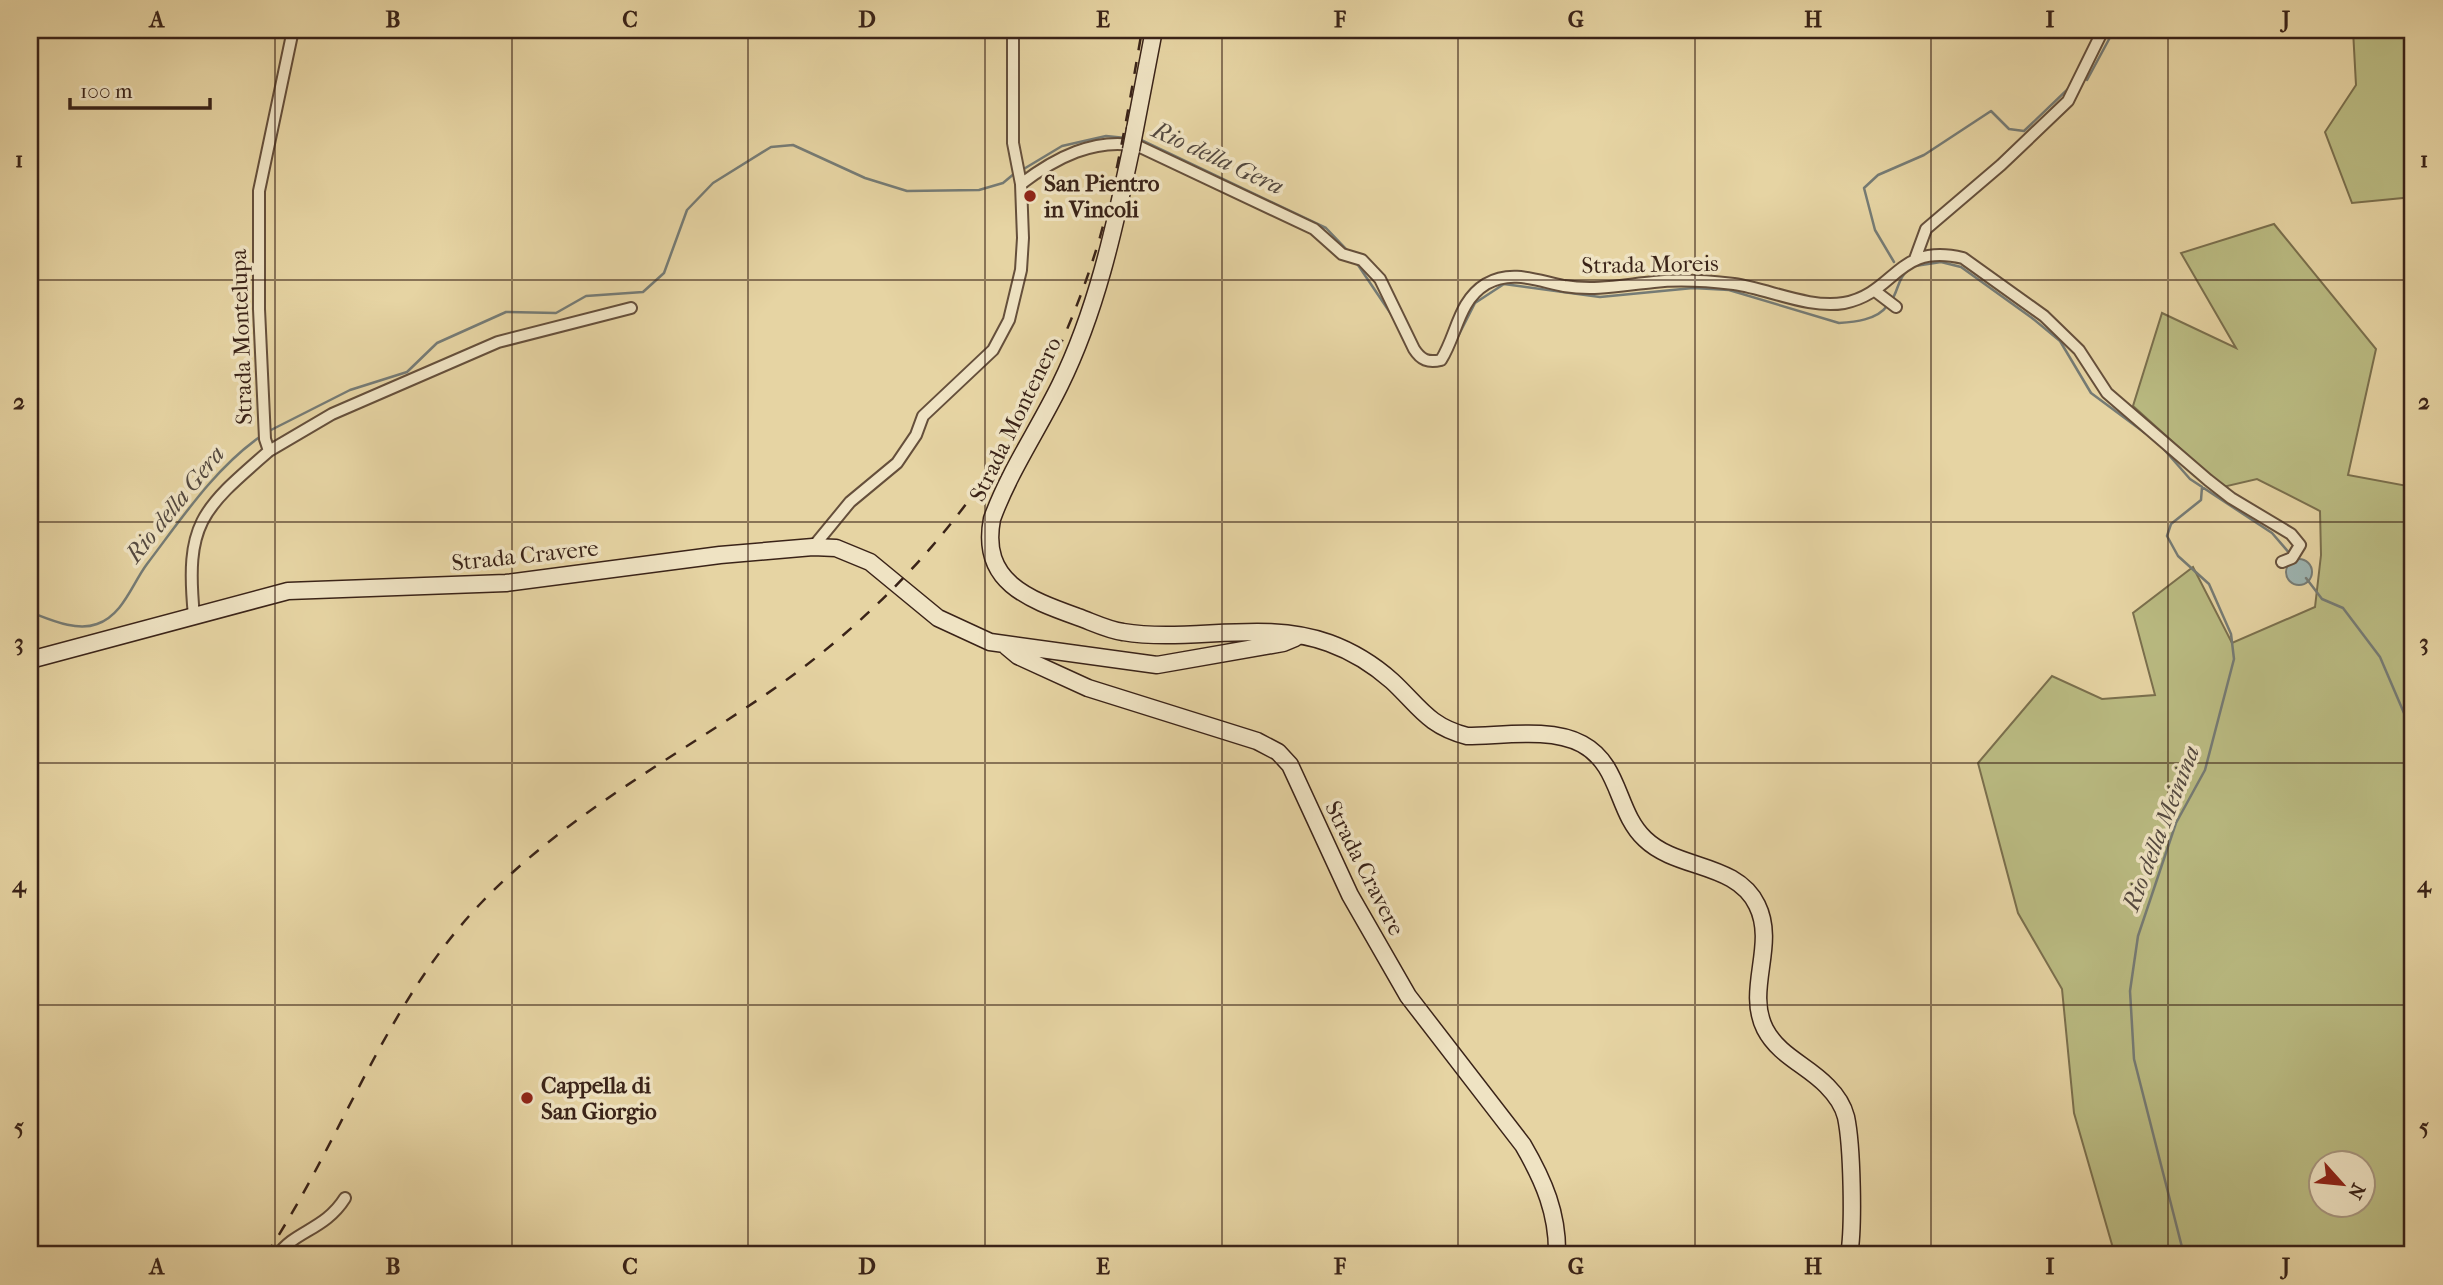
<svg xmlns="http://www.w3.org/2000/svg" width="2443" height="1285" font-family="'IM FELL French Canon',serif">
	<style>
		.green { fill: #babb82; stroke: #7a6f4d; stroke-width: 2; fill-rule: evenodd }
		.water { fill: #9db5b3; stroke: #757b75; stroke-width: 2 }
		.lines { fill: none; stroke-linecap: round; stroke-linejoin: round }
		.stream { stroke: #757b75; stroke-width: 2.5 }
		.street-casing { stroke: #654f3b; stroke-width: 14 }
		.secondary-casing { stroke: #3a2318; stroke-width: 19 }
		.street { stroke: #efe3c3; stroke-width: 10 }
		.secondary { stroke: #efe3c3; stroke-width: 16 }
		.rail { stroke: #3a2318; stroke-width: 2.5; stroke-dasharray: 12 12; stroke-linecap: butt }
		.secondary-bridge-casing { stroke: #3a2318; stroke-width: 19; stroke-linecap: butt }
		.secondary-bridge { stroke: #efe3c3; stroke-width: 16 }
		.grid { fill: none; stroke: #3a2318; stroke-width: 2; stroke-opacity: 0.55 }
		.poi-dot { fill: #8f2418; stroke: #efe3c3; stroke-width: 2.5 }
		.labels { text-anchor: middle; stroke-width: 7; stroke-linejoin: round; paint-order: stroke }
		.poi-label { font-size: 23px; font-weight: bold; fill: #3a2318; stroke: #efe3c3; text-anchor: start }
		.street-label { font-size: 23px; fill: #3a2318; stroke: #efe3c3 }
		.water-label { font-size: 24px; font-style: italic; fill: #53483f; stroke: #efe3c3 }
		.neatline { fill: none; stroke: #3a2318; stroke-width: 2.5 }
		.grid-label { font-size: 23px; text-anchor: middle; font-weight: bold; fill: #3a2318 }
	</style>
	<rect width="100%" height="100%" fill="#e6d4a3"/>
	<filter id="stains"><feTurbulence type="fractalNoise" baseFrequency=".00286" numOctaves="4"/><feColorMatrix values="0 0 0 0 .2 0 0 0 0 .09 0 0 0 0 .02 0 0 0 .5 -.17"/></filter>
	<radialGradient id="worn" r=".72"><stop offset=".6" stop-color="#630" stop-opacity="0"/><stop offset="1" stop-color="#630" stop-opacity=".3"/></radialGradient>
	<path class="green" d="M2353,30h60v167l-61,6 -27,-71 31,-47z
		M2274,224l102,125 -28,126 65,12v768h-298l-41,-142 -12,-124 -44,-76 -40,-150 74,-87 50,23 53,-4 -22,-82 60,-46 39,76 83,-36 6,-52 -1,-44 -63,-32 -34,8 -90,-81 29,-93 74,35 -55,-95zM2320,1162h42v42h-42z"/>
	<path class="water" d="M2286 572a13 13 0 1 1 26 0a13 13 0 1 1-26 0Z"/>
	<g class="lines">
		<path class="stream" d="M2087,80l27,-50
			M1139,139l187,89 22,23
			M1022,170l40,-24 44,-10 20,2
			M1356,262l37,55
			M1894,262l-19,-32 -11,-42 14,-13 46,-20 67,-44 18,18 15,2 45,-43
			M1915,266l26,-4 20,5 71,51 28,23 31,52 54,40
			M1891,301c7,-9 7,-23 16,-30
			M1410,351c8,13 17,17 32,14
			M1446,360l29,-57 29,-19 96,13 93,-9 36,2 110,33c15,-1 38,-3 48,-17
			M269,431l81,-41 57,-18 30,-29 69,-31 50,1 30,-17 57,-4 21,-19 23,-63 26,-27 58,-36 22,-2 72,33 42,13 72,-1 24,-7 12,-10
			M2161,446l29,33 82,54 19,22
			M2306,578l16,21 21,9 37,49 33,77
			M30,612c19,7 46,20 67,12 26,-9 35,-40 50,-60 35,-46 67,-95 114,-128
			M2184,1255l-50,-196 -4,-68 8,-55 38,-113 29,-53 29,-111 -3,-25 -22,-50 -31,-28 -11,-20 4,-12 30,-24 1,-13"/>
		<g class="street-casing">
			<path id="street" d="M1021,184c34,-26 74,-47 117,-38l176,83 28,25 20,6 18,19 34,70c7,11 14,14 27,11 16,-25 17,-59 45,-76 26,-15 52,-3 78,2 32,5 59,-1 90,-4 27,-3 54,-1 80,2 35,5 75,25 110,19 52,-10 53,-61 119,-45l81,58 35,34 28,43 101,87 23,18 60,36 9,11 -8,13 -10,4
				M1915,259l11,-30 75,-64 67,-64 35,-71
				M1875,291l21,16
				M269,451l63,-37 166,-72 133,-34
				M813,547l37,-45 47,-39 19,-28 7,-19 70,-66 16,-30 12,-50 2,-32 -2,-54 -8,-41v-113
				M194,616c-9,-93 7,-106 75,-165l-4,-12 -6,-130v-118l34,-161
				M278,1255c16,-24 47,-25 67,-57"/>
		</g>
		<g class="secondary-casing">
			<path id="secondary" d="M1135,129l19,-99
				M1131,150c-17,80 -35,162 -71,235 -22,45 -51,87 -68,134 -12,63 36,80 86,98 14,5 30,13 45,15 67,11 141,-13 206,11 22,8 45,22 63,38 27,25 36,45 75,55 34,0 84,-9 115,8 39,21 34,68 63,95 32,31 91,23 112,66 20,40 -12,84 8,124 14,27 42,36 62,57 9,9 16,19 19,31 6,28 8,110 3,138
				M1006,646l12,10 70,32 169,53 21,11 12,13 60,130 58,101 115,149c21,36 35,69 34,110
				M30,660l258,-69 218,-8 214,-28 93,-8 23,1 34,14 68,56 52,24 167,23 126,-22 12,-5"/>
		</g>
		<use href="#street" class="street"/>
		<use href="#secondary" class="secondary"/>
		<path class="rail" d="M266,1255c76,-115 119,-252 216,-353 82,-85 186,-141 283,-207 162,-110 280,-270 335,-458 19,-68 30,-138 42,-207"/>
		<g class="secondary-bridge-casing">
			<path id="secondary-bridge" d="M1131,150l4,-21"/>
		</g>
		<use href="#secondary-bridge" class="secondary-bridge"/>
	</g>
	<path class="grid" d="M275,30v1225M512,30v1225M748,30v1225M985,30v1225M1222,30v1225M1458,30v1225M1695,30v1225M1931,30v1225M2168,30v1225M30,280h2383M30,522h2383M30,763h2383M30,1005h2383"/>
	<g class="poi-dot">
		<circle cx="1030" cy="196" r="7"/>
		<circle cx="527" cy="1098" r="7"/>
	</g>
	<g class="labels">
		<g class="poi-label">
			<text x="1044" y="191">San Pientro<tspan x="1044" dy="26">in Vincoli</tspan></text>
			<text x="541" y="1093">Cappella di<tspan x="541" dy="26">San Giorgio</tspan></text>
		</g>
		<g class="street-label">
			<text transform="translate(1650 264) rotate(-1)" y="8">Strada Moreis</text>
			<text transform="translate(241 337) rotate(-92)" y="8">Strada Montelupa</text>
			<text transform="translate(1015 419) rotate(-64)" y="8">Strada Montenero</text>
			<text transform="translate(525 555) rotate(-6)" y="8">Strada Cravere</text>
			<text transform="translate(1365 868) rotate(63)" y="8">Strada Cravere</text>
		</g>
		<g class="water-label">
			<text transform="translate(1218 158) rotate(25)" y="8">Rio della Gera</text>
			<text transform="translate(175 504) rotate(-51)" y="8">Rio della Gera</text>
			<text transform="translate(2161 828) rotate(-69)" y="8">Rio della Meinina</text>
		</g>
	</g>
	<rect width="2443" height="1285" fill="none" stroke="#e6d4a3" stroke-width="77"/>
	<g transform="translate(2342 1184) rotate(117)"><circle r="33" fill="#efe3c3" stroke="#a7967f" stroke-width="2"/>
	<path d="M0-5L12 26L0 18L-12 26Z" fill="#8f2418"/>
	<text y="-10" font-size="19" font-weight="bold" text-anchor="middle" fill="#3a2318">N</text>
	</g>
	<path d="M70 98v10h140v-10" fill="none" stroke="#3a2318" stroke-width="3.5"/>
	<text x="80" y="98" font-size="21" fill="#3a2318" stroke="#efe3c3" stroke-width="5" paint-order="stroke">100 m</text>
	<rect x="38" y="38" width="2366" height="1208" class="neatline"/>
	<g class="grid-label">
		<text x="157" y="27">A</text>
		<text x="393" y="27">B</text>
		<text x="630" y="27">C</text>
		<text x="867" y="27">D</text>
		<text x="1103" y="27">E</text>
		<text x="1340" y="27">F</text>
		<text x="1576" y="27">G</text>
		<text x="1813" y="27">H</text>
		<text x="2050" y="27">I</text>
		<text x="2286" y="27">J</text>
		<text x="19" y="167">1</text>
		<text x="2424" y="167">1</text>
		<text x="19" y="409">2</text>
		<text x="2424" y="409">2</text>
		<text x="19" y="650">3</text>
		<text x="2424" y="650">3</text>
		<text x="19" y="892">4</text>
		<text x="2424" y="892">4</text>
		<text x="19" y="1134">5</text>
		<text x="2424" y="1134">5</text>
		<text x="157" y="1274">A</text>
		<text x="393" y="1274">B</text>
		<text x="630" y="1274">C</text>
		<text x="867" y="1274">D</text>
		<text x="1103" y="1274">E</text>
		<text x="1340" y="1274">F</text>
		<text x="1576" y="1274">G</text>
		<text x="1813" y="1274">H</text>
		<text x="2050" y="1274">I</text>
		<text x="2286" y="1274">J</text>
	</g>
	<rect width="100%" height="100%" filter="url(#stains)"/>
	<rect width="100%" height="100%" fill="url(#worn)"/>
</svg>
